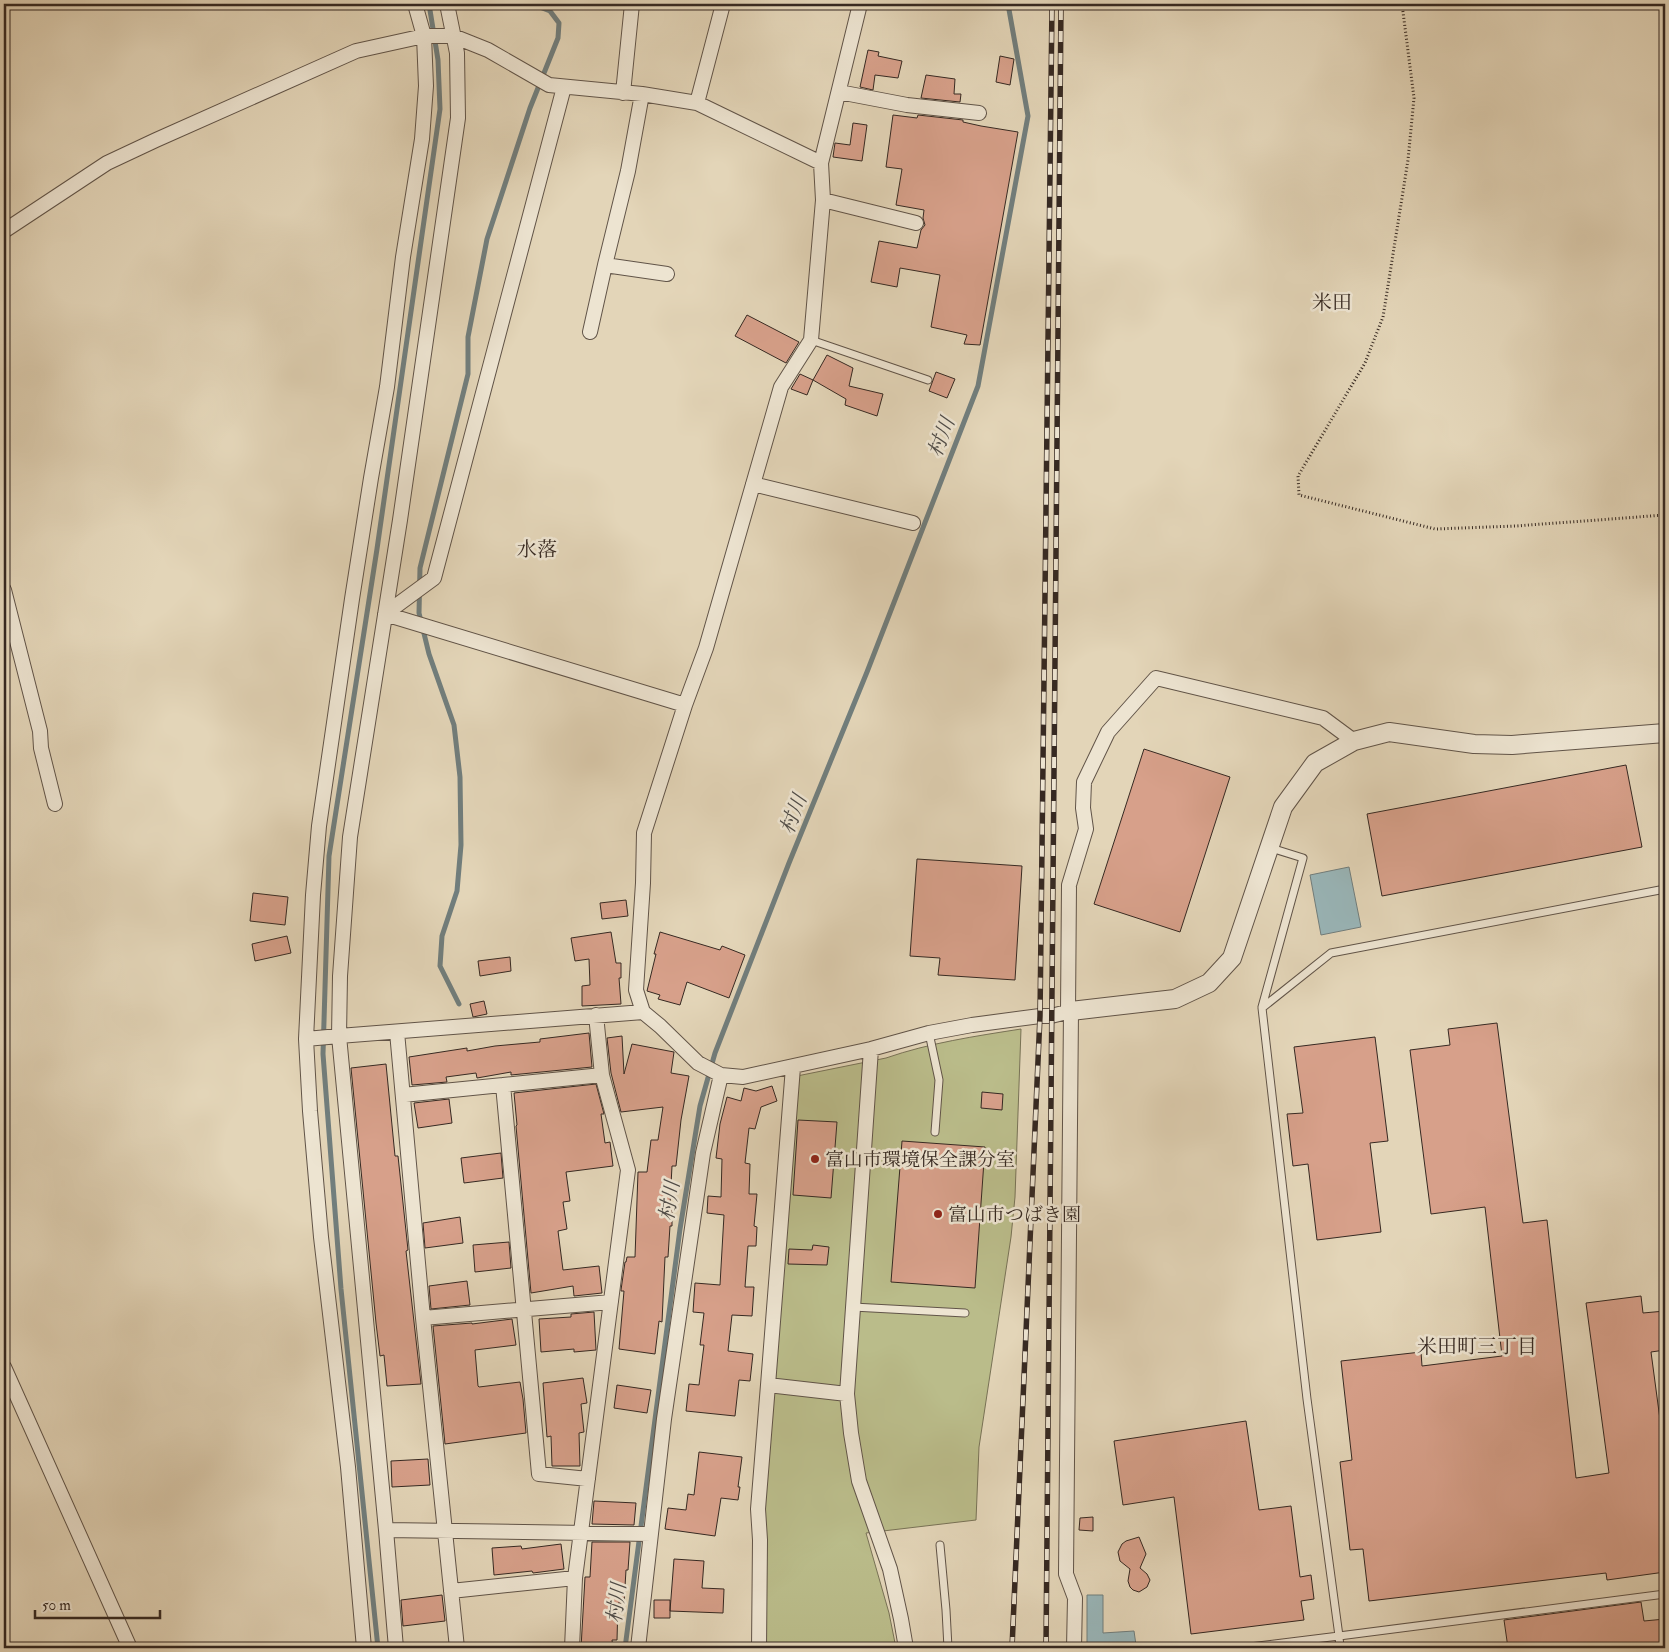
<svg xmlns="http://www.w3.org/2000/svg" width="1669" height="1652" font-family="'IM FELL Double Pica','Noto Serif JP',serif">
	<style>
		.green { fill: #babc8a; stroke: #787256 }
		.water { fill: #99b6b9; stroke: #717e7d }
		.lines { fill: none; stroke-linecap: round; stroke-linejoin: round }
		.stream { stroke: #717e7d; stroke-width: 5 }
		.building { fill: #d7a08a; stroke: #362922 }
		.service-casing { stroke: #615448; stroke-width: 9 }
		.minor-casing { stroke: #615448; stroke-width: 16 }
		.tertiary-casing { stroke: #615448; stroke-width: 20 }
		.path { stroke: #362922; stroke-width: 3; stroke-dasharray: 1 2.5; stroke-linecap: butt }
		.service { stroke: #ede4d1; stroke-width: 7 }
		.minor { stroke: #ede4d1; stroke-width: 14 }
		.tertiary { stroke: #ede4d1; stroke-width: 18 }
		.rail-casing { stroke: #362922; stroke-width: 5.5 }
		.rail { stroke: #ede4d1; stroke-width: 4; stroke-dasharray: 11; stroke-linecap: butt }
		.poi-dot { fill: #8f2418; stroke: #ede4d1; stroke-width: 2 }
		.labels { text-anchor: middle; stroke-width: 5; stroke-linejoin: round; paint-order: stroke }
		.poi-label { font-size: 19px; fill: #362922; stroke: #ede4d1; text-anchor: start }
		.neighbourhood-label { font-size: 20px; fill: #362922; stroke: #ede4d1 }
		.water-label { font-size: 20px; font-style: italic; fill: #4f4c48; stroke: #ede4d1 }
	</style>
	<rect width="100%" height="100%" fill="#e3d5b8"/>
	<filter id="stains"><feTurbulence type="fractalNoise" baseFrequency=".004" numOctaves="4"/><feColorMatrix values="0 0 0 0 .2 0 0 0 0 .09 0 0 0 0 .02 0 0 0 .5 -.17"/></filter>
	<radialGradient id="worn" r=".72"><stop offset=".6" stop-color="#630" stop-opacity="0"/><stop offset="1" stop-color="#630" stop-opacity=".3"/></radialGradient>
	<path class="green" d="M1021,1029l-6,168 -4,40 -32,210 -3,73 -110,13 23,80 7,35h-130l-2,-144 33,-428 89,-18c43,-15 90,-22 135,-29z"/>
	<path class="water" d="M1349,867l12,60 -40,8 -11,-60z
		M1087,1595h16v38l31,-2 2,14 -26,3h-23z"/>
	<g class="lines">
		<path class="stream" d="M459,1004l-19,-38 2,-30 15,-45 4,-46 -1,-68 -6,-52 -25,-71 -10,-41 1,-45 48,-194v-37l19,-98 43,-131 28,-70 1,-15 -9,-12 -18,-7
			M378,1648l-37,-359 -18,-235 6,-198 48,-307 63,-440 -2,-49 -9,-56
			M625,1648l55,-419 20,-123 15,-53 74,-190 78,-191 111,-286 50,-270 -20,-112"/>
	</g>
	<path class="building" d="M868,50l11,2 -1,4 24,5 -4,17 -23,-3 -2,15 -13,-3z
		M1000,56l14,3 -4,26 -14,-3z
		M926,75l29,4 -1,15h7l-1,8 -39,-4z
		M893,115l24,3 1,-3 45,5v2l18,4 37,6 -38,213 -16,-1 3,-9 -36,-8 9,-52 -40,-7 -3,19 -26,-5 8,-41 38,7 4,-18 4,-5 -2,-7 1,-8 -28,-5 6,-36 -16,-2z
		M853,123l14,2 -5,36 -29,-4 2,-14 15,2z
		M747,315l52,27 -13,21 -51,-27z
		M827,355l26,13 -4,18 34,8 -6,22 -32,-11 1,-6 -33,-19z
		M936,372l19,7 -8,19 -18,-7z
		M800,374l13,6 -6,15 -16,-6z
		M1144,749l86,28 -50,155 -86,-28z
		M1626,765l16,82 -260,49 -15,-82z
		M917,859l105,7 -7,114 -77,-5 2,-17 -30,-2z
		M253,893l35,4 -3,28 -35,-4z
		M626,900l2,16 -26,3 -2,-16z
		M611,932l5,31h5v15h-2l2,26 -39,2v-20l8,-1 -1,-26 -14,2 -4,-23z
		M660,932l60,18 2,-4 23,9 -16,43 -42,-16 -7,23 -22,-6 2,-4 -13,-4 9,-37h-2z
		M287,936l4,17 -36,8 -3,-17z
		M510,957l1,14 -31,5 -2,-15z
		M484,1001l3,13 -14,3 -3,-13z
		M1497,1023l26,200 24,-3 29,258 33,-5 -23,-170 55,-7 2,17 22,-2v39l-14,2 14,105v115l-58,8 -1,-7 -237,28 -6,-52 -13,1 -10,-88 12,-2 -11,-99 80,-9 1,14 80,-10 -17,-149 -54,7 -21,-164 40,-5 -2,-16z
		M589,1033l3,34 -81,8v-3l-34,6 -1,-5 -30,4 1,5 -35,3 -3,-28 58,-9v3l28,-5 45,-4v-3z
		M622,1036l2,38 8,-30 42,8 -3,21 18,3 -8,44 -5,46h-4l-2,38h2v22h-2l-2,31h-3l-3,65 -3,-1 -4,33 -36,-5 5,-58h-3v-1l4,-28h1l1,-5h8l3,-85h9l4,-32h7l5,-33 -42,5 -10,-39 -4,-35z
		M1375,1037l13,104 -18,2 11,89 -64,8 -9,-76 -15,2 -6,-52 16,-1 -9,-66z
		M386,1064l9,92h3l10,94 -2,1 15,133 -34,2 -3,-31 -4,1 -4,-33 -25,-255z
		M596,1084l8,30h-3l4,29 5,-1 3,24 -47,6 4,29 -7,1 4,27 -9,2 5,39 36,-4 3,27 -28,3 -1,-10 -42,7 -15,-167 1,-1 -3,-32z
		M772,1086l5,15 -16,6 -6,22 -6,-1 -4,35 5,1 -1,30h8l-3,32 3,1 -1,19h-8l-3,41h9l-2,29 -20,-1 -4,36 25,3 -3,27 -11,-1 -4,36 -49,-5 3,-27 10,1 5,-40h-4l4,-32 -11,-1 2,-29 25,2 4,-70 -17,-2 1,-17 13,1 1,-38 -6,-1 4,-34 7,-27 14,4 3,-13 12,3z
		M982,1092l21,2 -1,16 -21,-2z
		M449,1099l3,24 -34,5 -4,-25z
		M798,1120l39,2 -6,76 -38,-3z
		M902,1141l83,6 -10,141 -84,-6z
		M501,1153l2,25 -39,5 -3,-25z
		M460,1217l3,26 -38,5 -2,-25z
		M509,1242l2,26 -36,4 -2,-27z
		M813,1245l16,2 -2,18 -39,-1 1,-15 23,1z
		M467,1281l3,24 -39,4 -2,-23z
		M594,1312l2,38 -22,2v-3l-33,3 -2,-33 32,-2v-3z
		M512,1319l4,26 -41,5 3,36 1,1 41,-5 3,17 3,34 -81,11 -12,-118 39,-3v1z
		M583,1378l4,25 -6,1 3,28 -5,1 1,33h-28l-1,-30 -4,1 -4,-54z
		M617,1385l34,5 -4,23 -33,-5z
		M1246,1421l13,89 32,-4 9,71 11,-2 3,24 -13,2 3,19 -113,14 -17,-137 -51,8 -9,-64z
		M699,1452l43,5 -4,30h2l-2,13 -17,-2 -6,38 -50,-7 3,-21 18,2 2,-16 6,1z
		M428,1459l2,26 -38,2 -1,-26z
		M594,1501l42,2 -2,22 -42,-1z
		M1093,1517v14l-14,-1 1,-12z
		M1139,1537l7,17 -6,14 7,6 3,6 -3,7 -8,5 -6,-2 -3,-3 -2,-6 2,-12 -10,-8 -2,-9 4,-8 4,-3z
		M592,1542h38l-2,28h-2l-2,33h-6l-1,37h-5l1,8h-32l4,-71h5z
		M561,1544l3,25 -31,4 -1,-2 -38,4 -2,-27 29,-2 1,3z
		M674,1559l30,2 -2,27 22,1 -1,24 -53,-2z
		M442,1595l3,26 -42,5 -2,-26z
		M654,1600h16v18h-16z
		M1641,1602l3,19 21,-2v29h-157l-4,-28z"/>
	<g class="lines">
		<g class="service-casing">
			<path id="service" d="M811,340l117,40
				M1665,889l-334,64 -69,55 45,391 32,237 326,-42
				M1262,1007l41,-149 -32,-10
				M929,1033l10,47 -4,52
				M853,1307l112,6
				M940,1545l6,65 2,38
				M1242,1648l97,-12 1,12"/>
		</g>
		<g class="minor-casing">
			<path id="minor" d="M447,4l10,49 1,65 -58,402 -50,317 -10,139 -1,60 304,-24
				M860,4l-39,159 2,37 -12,140 -30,47 -75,261 -21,57 -41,128 -1,50 -7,107 7,22 17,14 38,37 23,12 22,2 128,-28 58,-16 43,-8 68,-9h11l20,-5 -5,563 9,24 -1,50
				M564,87l-130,491 -49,36 300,91
				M839,92l68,13 72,8
				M623,93l9,-89
				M642,94l-14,77 -23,94 62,9
				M697,103l26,-99
				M823,200l93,23
				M4,231l103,-68 49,-23 200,-89 68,-15h29l35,14 61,35 93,9 55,9 124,60
				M590,332l15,-67
				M753,484l160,39
				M4,590l36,141 1,17 14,56
				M1068,1011l1,-126 17,-56 -3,-21 1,-26 24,-50 48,-54 167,40 31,23
				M397,1032l26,286 34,330
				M306,1039l7,-144 6,-69 33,-227 19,-121 16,-91 16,-130 19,-118 4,-53 -2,-50 -9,-32
				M871,1049l-24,345 4,39 8,48 31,88 11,50 5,29
				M793,1067l-25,318 79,9
				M503,1085l36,389 49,5
				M403,1095l199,-20
				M423,1318l188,-16
				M4,1367l126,281
				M451,1591l124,-13
				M364,1648l-16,-181 -27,-230 -11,-126 -4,-72 33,-3 47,494
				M396,1648l-10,-118 265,4
				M572,1648l3,-70 53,-408 -26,-95 -6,-60
				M638,1648l26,-229 39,-266 18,-78
				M759,1648l1,-108 -2,-31 10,-124"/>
		</g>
		<g class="tertiary-casing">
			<path id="tertiary" d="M1071,1011l104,-12 34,-16 23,-25 51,-151 32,-44 39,-22 35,-9 85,12 38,1 153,-12"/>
		</g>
		<path class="path" d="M1402,4l12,94 -6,62 -25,157 -18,46 -67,113 1,19 136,34 81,-3 149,-11"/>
		<use href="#service" class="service"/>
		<use href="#minor" class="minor"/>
		<use href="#tertiary" class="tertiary"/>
		<g class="rail-casing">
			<path id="rail" d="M1012,1648l28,-632 12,-1012
				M1046,1648l15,-1644"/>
		</g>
		<use href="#rail" class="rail"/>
	</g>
	<g class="poi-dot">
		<circle cx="815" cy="1159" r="5"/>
		<circle cx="938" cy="1214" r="5"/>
	</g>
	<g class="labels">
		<g class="poi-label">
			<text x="825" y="1166">富山市環境保全課分室</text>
			<text x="948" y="1221">富山市つばき園</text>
		</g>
		<g class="neighbourhood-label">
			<text x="1332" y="309">米田</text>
			<text x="537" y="556">水落</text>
			<text x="1477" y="1353">米田町三丁目</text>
		</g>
		<g class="water-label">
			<text transform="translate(941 437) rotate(-69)" y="7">村川</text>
			<text transform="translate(793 814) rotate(-69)" y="7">村川</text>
			<text transform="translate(669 1201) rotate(-81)" y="7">村川</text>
			<text transform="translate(616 1603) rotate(-83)" y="7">村川</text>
		</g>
	</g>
	<rect width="1669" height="1652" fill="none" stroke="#e3d5b8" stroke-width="20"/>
	<rect x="5" y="5" width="1659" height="1642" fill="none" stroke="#362922" stroke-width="2.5"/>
	<rect x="10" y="10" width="1649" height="1632" fill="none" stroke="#362922"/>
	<path d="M35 1610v8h125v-8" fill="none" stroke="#362922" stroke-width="2.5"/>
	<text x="42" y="1610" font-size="15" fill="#362922" stroke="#ede4d1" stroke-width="4" paint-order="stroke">50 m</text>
	<rect width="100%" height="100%" filter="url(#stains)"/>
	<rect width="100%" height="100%" fill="url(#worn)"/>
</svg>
